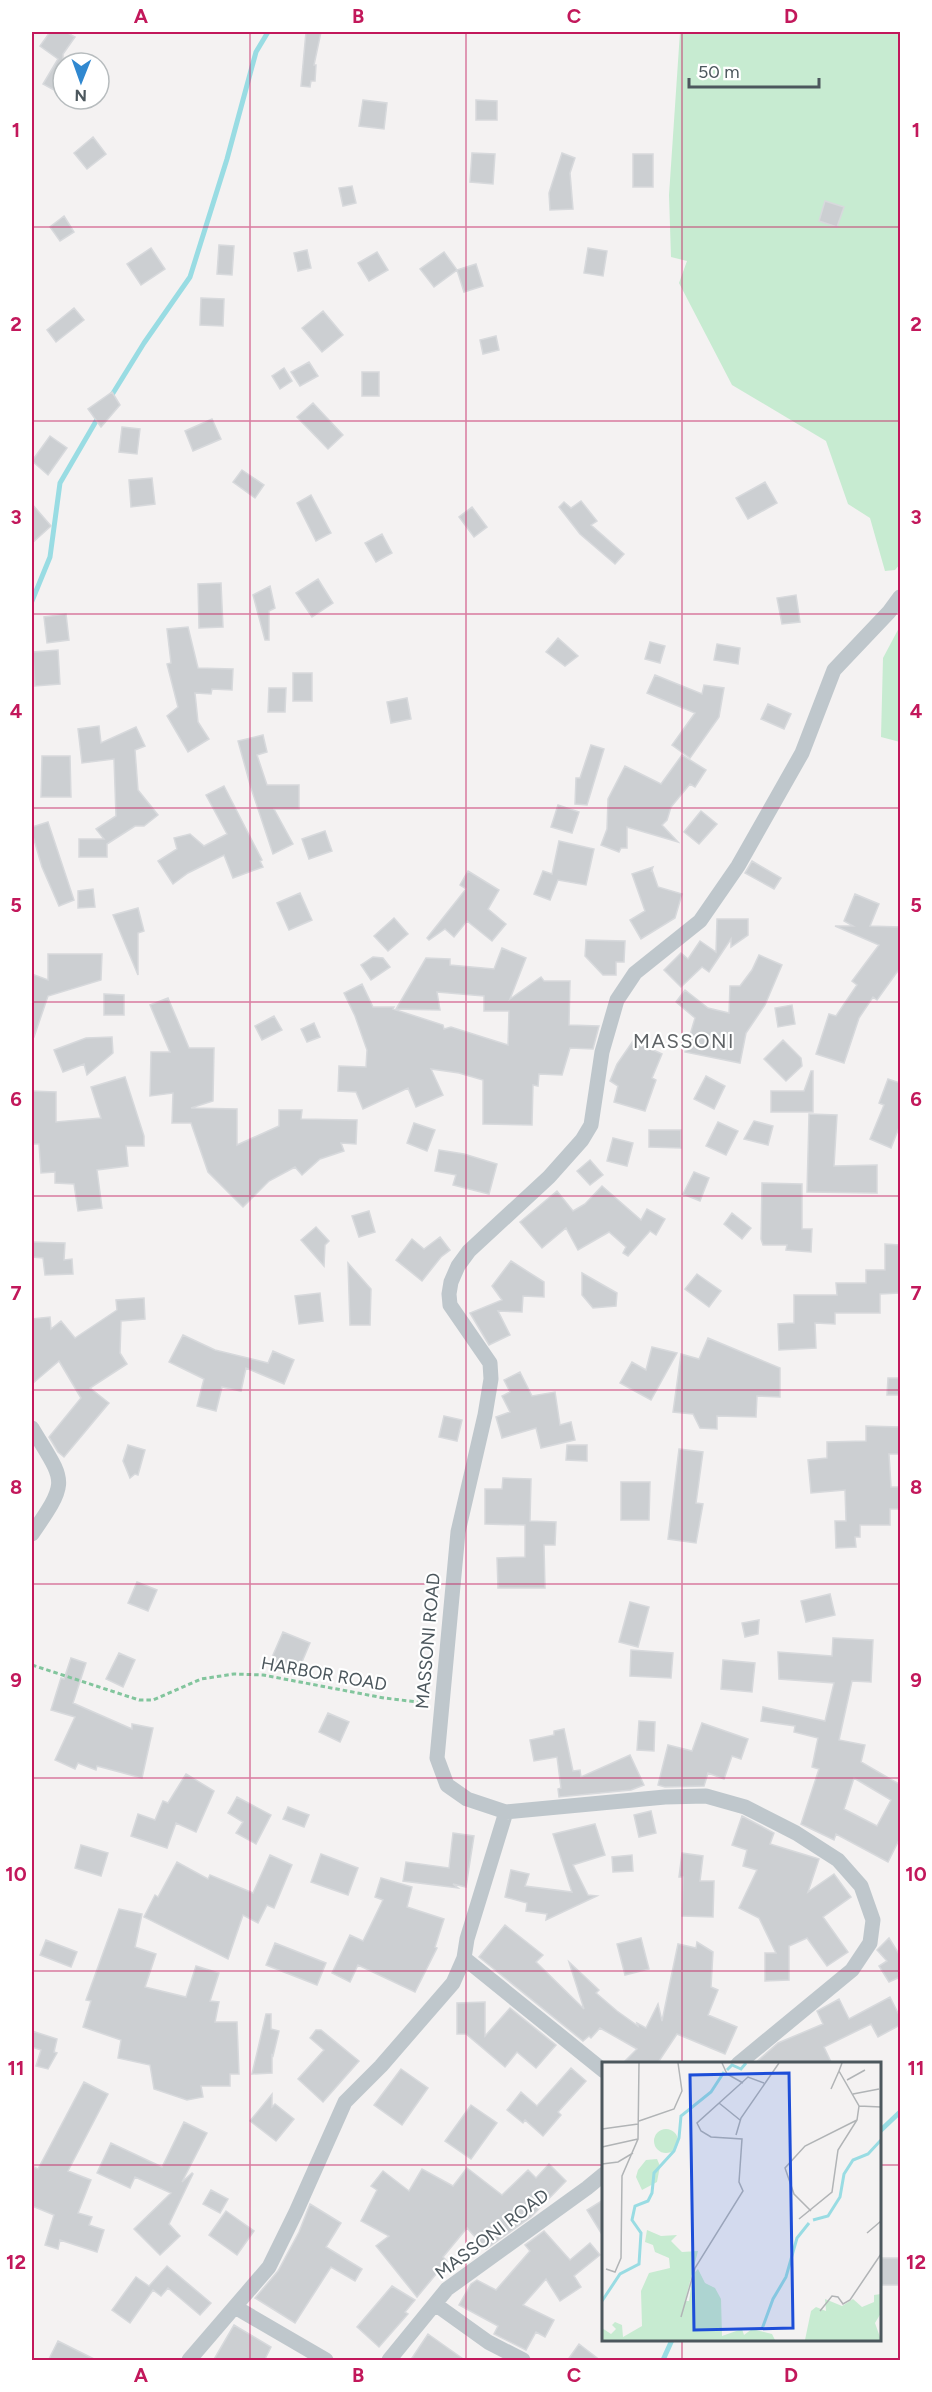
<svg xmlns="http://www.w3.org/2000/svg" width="932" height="2392" font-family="Figtree,sans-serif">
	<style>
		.green { fill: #c7ebd1 }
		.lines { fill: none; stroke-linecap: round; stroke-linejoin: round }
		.stream { stroke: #99dce3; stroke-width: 5 }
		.building { fill: #cccfd2; stroke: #d7d9dc; stroke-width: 1.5; fill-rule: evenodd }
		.path { stroke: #82c59d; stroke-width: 3; stroke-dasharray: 4.5 3; stroke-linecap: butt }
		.street { stroke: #bfc7cc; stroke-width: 15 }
		.grid { fill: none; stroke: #c2185b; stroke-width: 1.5; stroke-opacity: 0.55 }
		.labels { text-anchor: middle; stroke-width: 4.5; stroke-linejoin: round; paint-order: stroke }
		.street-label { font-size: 18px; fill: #4c575d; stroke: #fff }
		.neighbourhood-label { font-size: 20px; letter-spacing: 1.5px; fill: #5f6366; stroke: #fff }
		.inset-river { fill: none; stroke: #99dce3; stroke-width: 3 }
		.inset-road { fill: none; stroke: #b1b4b6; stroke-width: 1.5 }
		.view { fill: #1d4ed8; fill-opacity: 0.15; stroke: #1d4ed8; stroke-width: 3 }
		.inset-edge { fill: none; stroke: #4c575d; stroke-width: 3 }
		.neatline { fill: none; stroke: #c2185b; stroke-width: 2 }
		.grid-label { font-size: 20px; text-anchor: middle; font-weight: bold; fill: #c2185b }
	</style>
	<rect width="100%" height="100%" fill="#f4f2f2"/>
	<path class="green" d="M680,32h220v532l-5,6 -10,1 -15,-53 -22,-14 -22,-63 -94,-56 -53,-102 8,-22 -16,-4 -2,-62z
		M900,626v116l-19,-5 2,-79z"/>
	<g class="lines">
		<path class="stream" d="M110,398l34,-55 46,-66 37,-118 29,-107 12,-20
			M32,601l18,-44 10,-74 39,-67
			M880,2131l20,-19
			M663,2360l9,-20"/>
	</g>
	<path class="building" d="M50,32h16l9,5 -12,17v41l-20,-11 15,-25 -18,-13z
		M306,32h15l-7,33h2l-1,16h-4l-1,6 -9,-1z
		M363,100l24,3 -3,26 -25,-3z
		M476,100l21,1v19h-21z
		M93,137l13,17 -19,15 -13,-16z
		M472,153l23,1 -2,30 -23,-2z
		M562,153l13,5 -5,15 3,36 -23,1 -1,-17z
		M633,154h20v33h-20z
		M352,186l4,17 -13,3 -4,-18z
		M825,201l19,6 -7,20 -18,-6z
		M64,216l10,16 -14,9 -10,-14z
		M219,245l15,1 -2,29 -15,-1z
		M151,248l14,21 -24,16 -14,-21z
		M588,248l19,3 -4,25 -19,-3z
		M307,250l4,18 -13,3 -4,-18z
		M377,252l11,18 -19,11 -11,-18z
		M444,252l13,18 -23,17 -14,-18z
		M476,264l7,22 -19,6 -7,-22z
		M201,298l23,1 -1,27 -23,-1z
		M74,308l10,12 -28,22 -9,-12z
		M323,311l20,24 -21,17 -20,-24z
		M496,336l3,14 -16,4 -3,-14z
		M309,362l9,14 -18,10 -9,-14z
		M284,368l8,13 -12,8 -8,-13z
		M362,372h17v24h-17z
		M112,392l8,13 -19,22 -13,-18z
		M313,403l30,32 -15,14 -31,-32z
		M212,419l9,20 -28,12 -8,-20z
		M122,427l18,2 -3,25 -18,-2z
		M50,436l17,12 -19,27 -16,-14z
		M242,470l22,15 -9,13 -22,-16z
		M152,478l3,26 -24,3 -2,-27z
		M765,482l12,21 -29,16 -12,-21z
		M311,495l20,38 -15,8 -19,-38z
		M581,501l16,20 -6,4 33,29 -9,10 -35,-30 -21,-27 5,-5 7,6z
		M32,504l19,22 -19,17z
		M472,507l15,20 -13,10 -15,-20z
		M382,534l10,19 -16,9 -11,-19z
		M318,579l15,24 -21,14 -16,-24z
		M221,583l2,44 -24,1 -1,-44z
		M270,586l5,22 -6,3v29h-4l-12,-45z
		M796,595l4,27 -18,2 -5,-26z
		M66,614l3,26 -22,3 -3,-26z
		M188,627l10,41 35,1 -1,21 -20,-1 -1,5 -16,-1 3,29 11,17 -21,13 -21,-36 11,-9 -11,-43 4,-1 -4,-34z
		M558,638l20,18 -13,10 -19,-14z
		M650,642l15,4 -5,17 -15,-4z
		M717,644l23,4 -2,16 -24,-4z
		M58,650l2,34 -25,2 -2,-34z
		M293,673h19v28h-19z
		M655,675l47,19 2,-9 20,3 -5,29 -29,41 -18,-13 23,-32 -48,-20z
		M269,688h17l-1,24h-17z
		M407,698l4,21 -20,4 -4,-21z
		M768,704l23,10 -7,15 -23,-10z
		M99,726l2,17 35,-16 9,19 -10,4 3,40 20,25 -14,11h-9l-28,18v13h-28v-18h25l-8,-10 20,-13 -2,-57 -32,4 -4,-34z
		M263,735l4,17 -10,3 10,30h32v24h-25l19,35 -20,10 -22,-66 -13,-47z
		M591,745l13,4 -17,56 -12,-1 1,-26h4z
		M682,755l24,15 -11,17 -5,-3 -19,23 -4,13 -5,5 16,17 -51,-15v21h-6l-2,4 -18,-7 6,-16 1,-30 17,-33 36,18z
		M42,756h28l1,41h-30z
		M224,786l38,74 -2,1 3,6 -30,11 -9,-23 -36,18 -15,11 -15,-23 19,-12 -3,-11 16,-4 14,12 23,-12 -21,-39z
		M558,805l21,7 -7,21 -21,-6z
		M701,811l16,13 -18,20 -15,-12z
		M48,822l26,78 -15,6 -17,-39 -10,-34v-6z
		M325,831l7,20 -23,8 -7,-20z
		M559,841l35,8 -8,36 -28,-5 -8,20 -16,-6 9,-23 9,3z
		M752,861l29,17 -7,11 -29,-16z
		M653,867l-2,5 1,-2 6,17 24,7 -7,24 -34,21 -11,-19 15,-9 -13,-37z
		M468,871l31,19 -11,19 18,15 -14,17 -25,-20 -13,16 -9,-8 -16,11 -2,-2 39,-49 -6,-4z
		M93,889l2,18 -17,1v-17z
		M300,893l12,27 -23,10 -12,-27z
		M855,894l24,10 -9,22 30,1v41l-23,32 -4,-3 -14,21 -15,45 -28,-9 13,-40 7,2 21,-31 -5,-4 27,-36 -44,-19h18l-9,-5z
		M138,908l6,23 -6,2v42l-25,-60z
		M394,918l14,16 -20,17 -14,-15z
		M717,919h31v16l-17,12v-8l-22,33 -7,-5 -21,20 -17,-17 17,-17 7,6 12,-18 16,11z
		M586,940l39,1 -1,21h-8v13h-13l-18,-19z
		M502,948l24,10 -16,41 31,-22 3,4h26l-1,44 30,1 -6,23 -23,-1 -8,27 -23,-1 -1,12 -5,-1 -1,40 -49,-1v-44l-24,-7 -28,-4 12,26 -27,12 -8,-19 -45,21 -7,-17 -18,-1 1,-25 27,1 1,-17 -12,-34 -11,-23 18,-9 11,23h21l-1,2 50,16 1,4 7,-2 57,18 1,-34h-25v-15l-47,-4 3,18 -44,-1 30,-51 24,1v6l44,4z
		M48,954h54l-1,26 -53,16 -14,41 -2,-1v-62l16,6z
		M759,955l23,10 -17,40 -19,28 -6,30 -55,-11 10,-34 -19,-16 9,-12 23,18 21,5 1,-27h10l12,-16z
		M373,957l10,1 7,9 -19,13 -10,-15z
		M104,994l20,1v20h-20z
		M168,998l21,50h25l-1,53 -22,7 46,1v36l42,-19v-16h23l-1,9 56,1 -1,24 -15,-1 3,8 -24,8 -18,16 -7,-8 -26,14 -26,26 -35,-35 -17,-49h-19l1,-30 -23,3 1,-44h19l-20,-47z
		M792,1005l3,19 -17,3 -3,-19z
		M274,1016l8,14 -20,10 -7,-14z
		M314,1023l6,14 -13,5 -6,-13z
		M112,1037l1,16 -26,22 -3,-11 -21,8 -9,-22 32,-12z
		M783,1040l18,18 1,8 -16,15 -22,-22z
		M633,1041l29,13 -10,24 4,2 -11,31 -31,-9 4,-16 -8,-5 7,-17z
		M811,1071h2v41h-42v-21h33z
		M706,1076l19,10 -11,23 -20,-10z
		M125,1077l19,59v10h-18l2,20 -31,4 5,38 -24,3 -4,-27 -19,-1v-11l-14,1 -2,-29h-7v-53l24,1v30l45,-4 -10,-31z
		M888,1079l12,4v42l-9,23 -21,-9 14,-34 -5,-2z
		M809,1114l28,1 -3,51 43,-1v28l-70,-1z
		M754,1121l19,5 -5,19 -24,-6z
		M718,1122l20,9 -12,24 -20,-9z
		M414,1123l21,7 -8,21 -20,-8z
		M649,1130h32v18l-32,-1z
		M613,1138l20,5 -6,23 -20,-5z
		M439,1150l25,4 33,10 -8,30 -36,-9 3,-10 -21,-4z
		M590,1160l13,15 -13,10 -13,-14z
		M694,1172l15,6 -9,23 -17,-7z
		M762,1183l40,1v45h10l-1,23 -25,-2 1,-5h-24l-2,-6z
		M602,1186l39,34 6,-11 18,10 -9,16 -6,-4 -22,25 -5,-3 3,-6 -17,-15 -31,18 -12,-22 -24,20 -22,-26 37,-31 16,20 12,-7z
		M369,1211l6,21 -16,5 -7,-21z
		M732,1213l19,15 -9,11 -18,-15z
		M316,1227l13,14 -4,4 -1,21 -23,-26z
		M440,1237l10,13 -9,7 -19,24 -26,-21 16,-21 12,10z
		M32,1242l33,1 -1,17 8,-1 1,15 -28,1 -2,-17 -11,-1z
		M885,1244l15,1v48l-20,1v19h-45v11l-20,-1 1,25 -37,2 -1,-26 16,-1v-28h43l-1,-12h30v-13h19z
		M511,1261l33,21v15l-21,-1 -1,16 -24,-1 12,24 -21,10 -19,-32 32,-13 -10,-14z
		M348,1263l23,26 -1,36h-20z
		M582,1273l35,20 -1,13 -23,2 -11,-13z
		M697,1274l24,17 -12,16 -24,-18z
		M320,1293l3,28 -24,3 -4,-28z
		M144,1298l1,21 -24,2 -1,32 7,11 -37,24 19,15 -45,54 -6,-5 -9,-15 32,-39 -22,-37 -27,23v-65l18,-2 1,12 10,-8 14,17 42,-28 -1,-10z
		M183,1335l32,15 53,13 5,-12 21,9 -10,24 -38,-16 -5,23 -19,-4 -6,24 -19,-5 7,-27 -35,-17z
		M708,1338l72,30v29l-23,-1 -1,21 -39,-1v13l-17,-1 -7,-14 -20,-2 8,-58 18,5z
		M652,1347l25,6 -26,47 -31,-17 12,-21 14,8z
		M520,1372l12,24 23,-4 5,33 11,-3 4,18 -34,8 -5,-20 -34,10 -6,-21 14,-5 -8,-16 8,-4 -6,-12z
		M888,1378h12v17h-13z
		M444,1416l18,4 -5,21 -18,-4z
		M866,1426l34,1v27h-11l2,33h9v22h-10v16h-30v12h-5l1,10 -20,1 -1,-27h11l-1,-31 -34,3 -3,-33 19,-2v-16l39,-1z
		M128,1445l17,5 -7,25 -3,-1 -5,4 -7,-17z
		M567,1445h20v16l-21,-1z
		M679,1449l24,3 -7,51 7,1 -7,39 -28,-4z
		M503,1478l28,1 -1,42 26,1 -1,23h-11l1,43h-47l-1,-30 28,-1v-32l-40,-1v-35h17z
		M621,1482h29l-1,38h-28z
		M137,1582l20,8 -9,21 -20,-8z
		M830,1594l5,21 -29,7 -5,-21z
		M630,1602l19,5 -11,40 -19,-5z
		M759,1620l-1,14 -13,3 -3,-14z
		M283,1632l27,11 -14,33 -27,-12z
		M833,1638l40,2 -2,42 -19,-1 -13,59 26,5 -4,17 38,22 1,-3v57l-12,24 -52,-28 -2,6 -33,-16 18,-55 -7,-2 6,-29 -24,-6 1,-6 -34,-5 2,-14 62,14 9,-38 -55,-4 -1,-27 54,4zM854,1778l37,22 -14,26 -33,-17z
		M631,1650l42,3 -2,25 -41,-2z
		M119,1653l16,7 -12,27 -17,-8z
		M71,1658l15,5 -13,40 59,26v-5l21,4 -11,50 -45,-12 -1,4 -18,-7 -3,6 -20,-9 20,-43 -24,-7 10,-32 3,1z
		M723,1660l32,3 -3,29 -31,-3z
		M328,1713l21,9 -9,20 -21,-10z
		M639,1721l16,1 -1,29 -17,-1z
		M702,1723l46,16 -7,20 -9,-3 -8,23 -16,-6 -4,13 -39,1 -7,-2 10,-40 24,6z
		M564,1729l9,42 7,-1 1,7 49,-22 14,30 -13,5 -72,7 -1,-8 3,-1 -4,-31 -23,4 -4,-21 24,-5v-4z
		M186,1774l28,17 -18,41 -20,-9 -9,25 -36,-12 7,-22 17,6 8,-19 5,2z
		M237,1797l34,18 -15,29 -20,-11 7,-11 -15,-9z
		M288,1807l21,8 -5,12 -21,-8z
		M651,1811l5,22 -17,4 -5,-22z
		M742,1816l32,17 -4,11 49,15 -11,33 26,-18 17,23 -28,20 25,35 -21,14 -20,-28 -18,8v34l-24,1v-28h11l-17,-35 -20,-10 18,-38 -14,-4 4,-16 -15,-5z
		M595,1824l10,31 -32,10 15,30 9,1 -51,24 1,-6 -21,-3 1,-8 -22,-6 6,-27 18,4 -4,12 47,6 -19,-58z
		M453,1833l21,3 -8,51 -13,-3 5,4 -55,-7 3,-19 43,6z
		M81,1845l27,8 -7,23 -26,-8z
		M682,1853l21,3 -3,25h14l-1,36 -31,-1 1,-39h-4z
		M321,1854l37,14 -10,27 -37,-13z
		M270,1855l22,10 -18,43 -7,-3 -9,18 -15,-8 -15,44 -84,-42 11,-22 3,2 19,-35 31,17 2,-4 43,18z
		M632,1855l1,16 -20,1 -1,-15z
		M381,1878l31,9 -5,20 37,12 -9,28 2,1 -22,44 -57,-27 -8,17 -18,-9 18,-38 13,6 20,-41 -8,-3z
		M119,1909l23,5 -7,33 21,7 -11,33 41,10 10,-31 23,7 -9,28 9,1 -4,20h22l2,52h-9v12h-29l2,11 -16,3 -33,-11 -4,-24 -32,-7 3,-18 -38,-13 8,-26 -5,-1z
		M505,1925l38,30 -7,7 48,47 -15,-47 30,28 -3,3 21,18 21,15 -1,-3 9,5 12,-24 4,17 16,-77 18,4 1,-6 16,10 -2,35 7,3 -10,25 29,12 -12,27 -48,-20 -20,30h-35l15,-15 -37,-21 -9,10 -2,-2 -6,5 -104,-84z
		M641,1938l8,31 -24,6 -8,-31z
		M889,1938l10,16 1,-1v24l-11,5 -10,-16 8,-5 -10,-11z
		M46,1940l31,12 -6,15 -31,-12z
		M275,1943l51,20 -9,22 -51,-20z
		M890,1997l10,20v8l-22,12 -7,-13 -47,23 8,17h-78l24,-21 45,-19 -6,-13 22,-12 10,20z
		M485,2002v34l25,-28 46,37 -20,23 -19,-16 -12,15 -39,-33h-9v-31z
		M266,2014h5v15l8,2 -6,25 -1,-1v18l-20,1z
		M316,2030h5l38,31 -36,41 -25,-23 26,-29 -14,-12z
		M32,2031l25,8 -3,13 3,1 -9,16 -12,-3 5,-16 -9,-3z
		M571,2068l15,13 -28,31 3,3 -18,21 -18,-16 -2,3 -16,-13 14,-18 16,14z
		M401,2069l27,19 -26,37 -28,-20z
		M84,2082l24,12 -40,77 23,9 -13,33 14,4 -3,8 15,5 -7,22 -37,-12 -2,9 -13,-4 9,-30 -22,-9v-40l6,3z
		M272,2094v13l3,-3 19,15 -18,22 -26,-20z
		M471,2105l26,18 -26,36 -26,-18z
		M184,2122l23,11 -25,49 10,-9 1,1 -24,50 11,12 -20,19 -26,-26 37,-36 -36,-16 -5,11 -33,-15 14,-30 51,24z
		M549,2164l17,17 -35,36 -45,32 -19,-21 -24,29 4,4 -30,36 -41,-51 13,-10 -28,-15 16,-31 -6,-4 12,-15 26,20 13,-22 31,17 14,-18 35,27 26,-25 8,8z
		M211,2190l17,9 -8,14 -17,-9z
		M603,2200v36l-16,-26z
		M310,2204l31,19 -15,24 36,22 -7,12 -24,-14 -36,56 -40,-25 23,-27 21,-39z
		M226,2211l28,20 -17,24 -28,-20z
		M544,2231l26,29 20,-17 10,12 -26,21 7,11 -21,14 -14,-22 -23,26 31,15 -9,17 -9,-5 -10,18 -32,-16 4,-8 -39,-21 12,-21 6,-4 19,10 34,-39 -5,-6z
		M879,2258h21v27h-21z
		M167,2266l44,37 -11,12 -32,-27 -7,8 -8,-6 -23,33 -18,-13 24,-33 13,9z
		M392,2286l23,14 -10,12 3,2 -29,33 -22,-20z
		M234,2325l37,22 -7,14h-51z
		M428,2334l38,27h-56z
		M58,2341l40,20h-50z
		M579,2344l22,17h-34z"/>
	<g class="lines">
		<path class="path" d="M32,1665l107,35h14l48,-21 33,-5 29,1 121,23 42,5"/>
		<path class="street" d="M32,1428c33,55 38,51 0,106
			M464,1958l140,113
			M738,2064l114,-94 18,-27 3,-23 -12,-34 -23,-26 -42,-27 -51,-26 -39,-11 -41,1 -159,15 -39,-13 -20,-14 -10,-27 21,-226 27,-117 6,-36 -1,-16 -40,-58 -1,-11 2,-12 7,-16 11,-15 80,-74 33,-37 9,-15 11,-73 15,-52 18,-27 65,-52 38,-55 64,-113 32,-83 55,-58 11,-15
			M435,2304l53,38 35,18
			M235,2307l91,53
			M189,2360l80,-93 27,-55 49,-110 36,-36 72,-83 11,-25 3,-19 39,-127
			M389,2360l58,-71 140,-101 17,-14"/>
	</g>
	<path class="grid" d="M250,32v2328M466,32v2328M682,32v2032M32,227h868M32,421h868M32,614h868M32,808h868M32,1002h868M32,1196h868M32,1390h868M32,1584h868M32,1778h868M32,1971h868M32,2165h572M880,2165h20M682,2340v20"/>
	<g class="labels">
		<g class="street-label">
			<text transform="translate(428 1641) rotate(-85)" y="6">MASSONI ROAD</text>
			<text transform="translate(324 1674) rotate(10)" y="6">HARBOR ROAD</text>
			<text transform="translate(492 2234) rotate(-37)" y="6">MASSONI ROAD</text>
		</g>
		<g class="neighbourhood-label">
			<text x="684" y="1048">MASSONI</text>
		</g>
	</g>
	<g transform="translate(602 2062)">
		<rect width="279" height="279" fill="#f4f2f2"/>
		<path d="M52 79a12 12 0 1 1 24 0a12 12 0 1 1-24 0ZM55,97l3,7 -3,16 -15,8 -6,-13 2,-7 8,-10zM45,168l14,6 16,-1 -6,6 11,11 16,-1 -13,50h4l4,-27 5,-5 7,14 10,5 6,11 1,37 20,-7 2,6 8,-6 20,5 3,6h-173v-12l9,6 5,-5 -4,-4 3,-3 7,3 1,12 19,-11 -1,-35 8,-18 21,-5 -1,-10 -14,-6 -2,-7 -8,-3zM279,232v19l-6,10 6,17h-76l6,-29 5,-4 10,4 -1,-12 17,7 11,-7 9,8 12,-5v-7z" fill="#c7ebd1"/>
		<path class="inset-river" d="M125,8l5,-5 9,4 5,-6M211,158l15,-4 12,-19 4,-23 9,-14 15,-6 13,-14M0,239l18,-27 19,-10 2,-31 -9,-13 3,-14 13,-5 4,-8 2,-20 20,-22 5,-13 2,-22 30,-24 13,-20M160,267l11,-30 13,-22 11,-39 12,-15"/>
		<path class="inset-road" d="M120,1l5,11 16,9M245,18l18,-10M229,27l8,-18M251,32l26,-5M117,41l21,17M257,44l22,1M37,59l35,-12 8,-18 -4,-28M0,67l36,-5M134,73l5,-17 38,-55M0,85l36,-8M0,102l16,-2 15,-9M209,149l-17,-17 -9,-26 20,-22 52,-26M197,157l33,-27 6,-42 19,-30 2,-14 -20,-35 3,-8M265,171l14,-12M4,207l9,3 6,-14 1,-82 16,-37 1,-76M218,249l12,-15 6,1 5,7 7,-4 31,-46M79,255l14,-49 48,-77 -4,-9 3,-43 -31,-2 -10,-6 -4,-8 51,-46 16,6"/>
		<path class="view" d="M187,11l4,255 -99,2 -4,-255z"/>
		<rect width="279" height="279" class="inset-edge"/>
	</g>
	<rect width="932" height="2392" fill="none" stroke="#ffffff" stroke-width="66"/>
	<g transform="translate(81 81) rotate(181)"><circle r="28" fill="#ffffff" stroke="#b7bcbe" stroke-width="1.5"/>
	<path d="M0-4.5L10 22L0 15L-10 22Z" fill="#3088d0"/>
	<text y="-9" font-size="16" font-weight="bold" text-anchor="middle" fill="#4c575d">N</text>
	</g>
	<path d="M689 78v9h130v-9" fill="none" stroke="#4c575d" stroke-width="3"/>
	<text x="698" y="78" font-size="18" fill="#4c575d" stroke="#ffffff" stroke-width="4.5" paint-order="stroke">50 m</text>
	<rect x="33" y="33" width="866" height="2326" class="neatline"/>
	<g class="grid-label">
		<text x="141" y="23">A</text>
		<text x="358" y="23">B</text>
		<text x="574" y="23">C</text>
		<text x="791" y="23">D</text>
		<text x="16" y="137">1</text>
		<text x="916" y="137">1</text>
		<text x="16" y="331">2</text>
		<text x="916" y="331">2</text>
		<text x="16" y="524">3</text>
		<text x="916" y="524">3</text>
		<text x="16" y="718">4</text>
		<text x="916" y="718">4</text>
		<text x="16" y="912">5</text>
		<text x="916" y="912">5</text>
		<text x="16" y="1106">6</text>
		<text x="916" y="1106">6</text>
		<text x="16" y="1300">7</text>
		<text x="916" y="1300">7</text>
		<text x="16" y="1494">8</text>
		<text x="916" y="1494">8</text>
		<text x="16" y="1687">9</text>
		<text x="916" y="1687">9</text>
		<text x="16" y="1881">10</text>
		<text x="916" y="1881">10</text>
		<text x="16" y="2075">11</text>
		<text x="916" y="2075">11</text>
		<text x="16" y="2269">12</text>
		<text x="916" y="2269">12</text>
		<text x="141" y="2382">A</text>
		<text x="358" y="2382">B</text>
		<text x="574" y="2382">C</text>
		<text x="791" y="2382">D</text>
	</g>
</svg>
